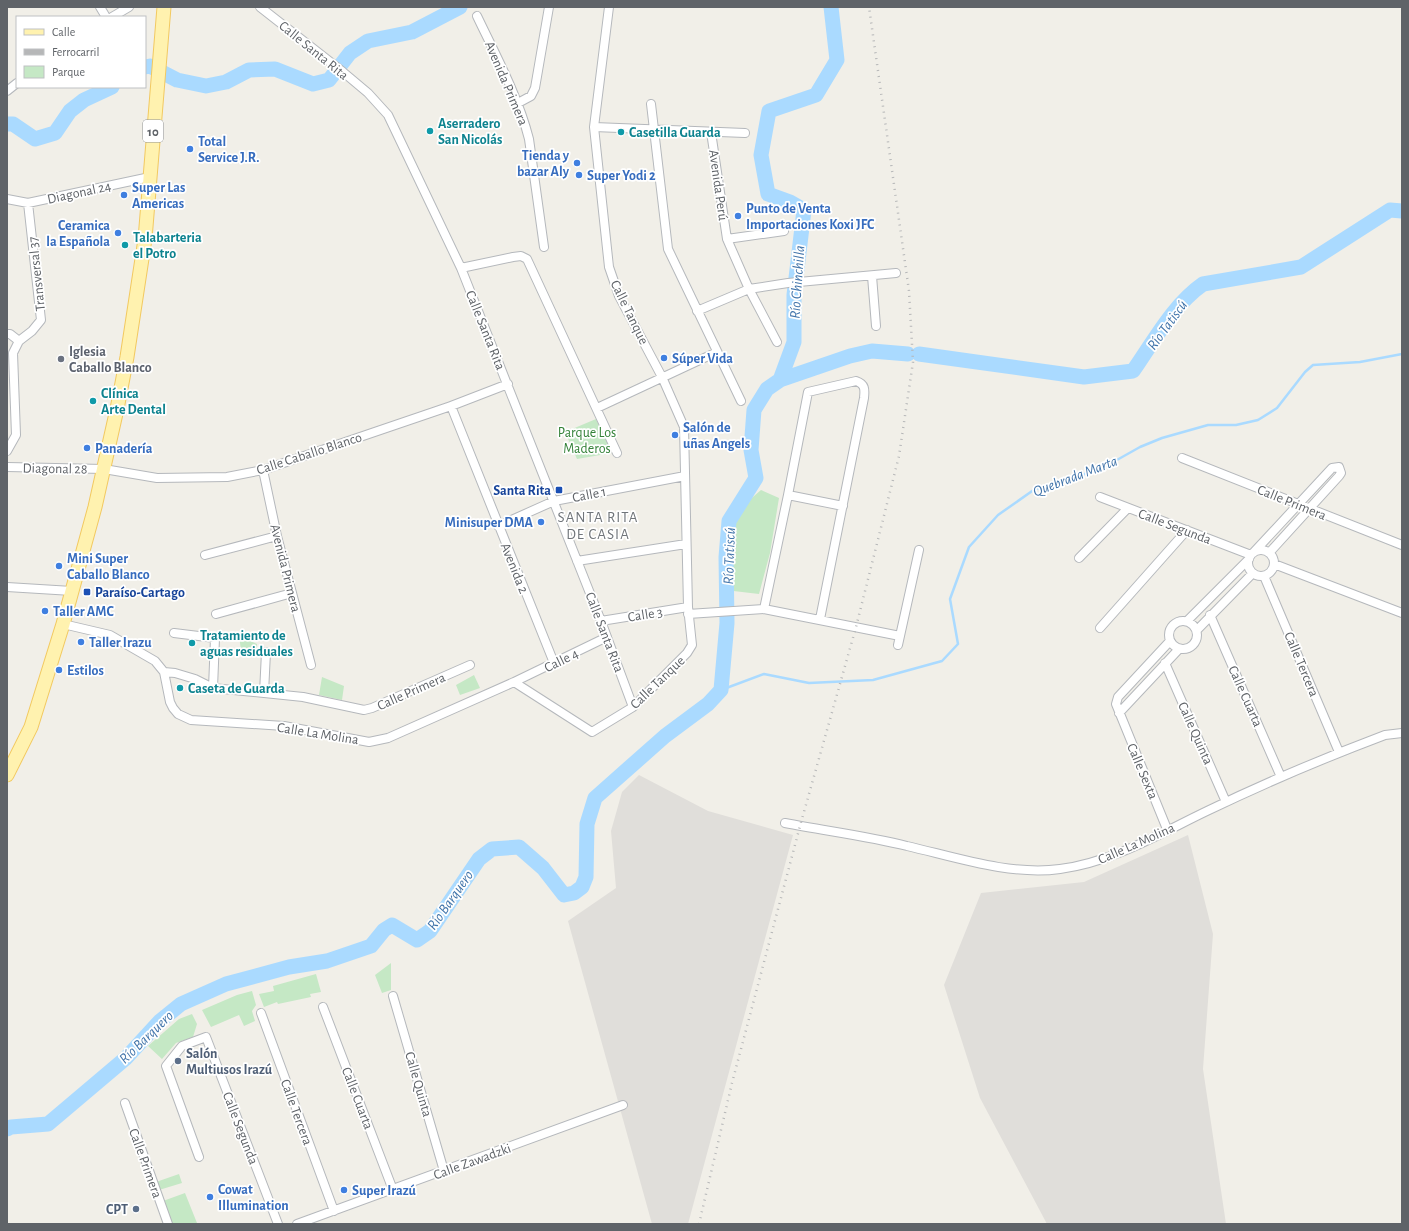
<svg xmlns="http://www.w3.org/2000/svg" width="1409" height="1231" font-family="'Alegreya Sans',sans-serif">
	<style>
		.industrial { fill: #e0deda }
		.green { fill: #c5e8c5 }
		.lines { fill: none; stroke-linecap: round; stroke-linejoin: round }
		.stream { stroke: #aadaff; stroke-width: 2.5 }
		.river { stroke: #aadaff; stroke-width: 15 }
		.minor-casing { stroke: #b5b8bc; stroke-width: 10 }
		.primary-casing { stroke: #f2c960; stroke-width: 15 }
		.minor { stroke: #fff; stroke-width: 8 }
		.primary { stroke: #fff2af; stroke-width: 13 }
		.rail { stroke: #b6b7b8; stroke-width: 2.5; stroke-dasharray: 1 5; stroke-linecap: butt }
		.culture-dot { fill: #0f9aa8; stroke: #fff; stroke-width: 1.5 }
		.shop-dot { fill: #3f7fe0; stroke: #fff; stroke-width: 1.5 }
		.worship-dot { fill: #6b7280; stroke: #fff; stroke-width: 1.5 }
		.transit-dot { fill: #1a4fb4; stroke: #fff; stroke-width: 1.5 }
		.service-dot { fill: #5c6f8a; stroke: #fff; stroke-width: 1.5 }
		.labels { text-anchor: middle; stroke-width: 3.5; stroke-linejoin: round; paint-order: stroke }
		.shield { fill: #fff; stroke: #8f9295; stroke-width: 1 }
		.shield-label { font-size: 13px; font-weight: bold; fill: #5f6368 }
		.street-label { font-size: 14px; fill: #5f6368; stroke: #fff }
		.culture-label { font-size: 14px; font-weight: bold; fill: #0d838f; stroke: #fff; text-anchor: start }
		.shop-label { font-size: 14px; font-weight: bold; fill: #366cbe; stroke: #fff; text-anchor: start }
		.worship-label { font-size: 14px; font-weight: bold; fill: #5b616d; stroke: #fff; text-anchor: start }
		.park-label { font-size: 14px; fill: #348238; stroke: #fff }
		.transit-label { font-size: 14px; font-weight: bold; fill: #164399; stroke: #fff; text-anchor: end }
		.service-label { font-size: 14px; font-weight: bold; fill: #4e5e75; stroke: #fff; text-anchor: start }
		.water-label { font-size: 15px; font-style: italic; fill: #4174aa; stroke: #fff }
		.neighbourhood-label { font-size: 15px; letter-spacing: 1px; fill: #70757a; stroke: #fff }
	</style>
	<rect width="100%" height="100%" fill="#f1efe8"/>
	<path class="industrial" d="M639,775l69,36 85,24 -105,389h-36l-84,-303 48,-33 -5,-57 11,-39z
		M1188,835l25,99 -10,135 23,155h-179l-67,-126 -36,-113 37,-92 103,-11z"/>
	<path class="green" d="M596,419l16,34 -35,6 -12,-27z
		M761,490l18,8 -9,55 -11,41 -34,-4 -1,-68z
		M239,636l18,8v8l-16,-2z
		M474,675l6,13 -20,7 -4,-10z
		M322,677l22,9 -2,14 -23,-5z
		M391,963v27l-9,3 -7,-18z
		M316,974l5,18 -11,2 1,3 -33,7 -1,-2 -13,5 -5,-13 15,-3 -1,-5z
		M252,991l4,14 -4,6 3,10 -11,5 -5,-11 -28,12 -9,-17 35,-15z
		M192,1014l5,10 -4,13 -17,6 -14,16 -14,-13 31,-27z
		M179,1174l3,9 -23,7 -3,-8z
		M185,1193l12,30 -25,1 -9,-23z"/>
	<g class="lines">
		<path class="stream" d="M721,690l43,-16 45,9 64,-3 69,-19 16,-17 -8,-45 19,-52 29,-32 37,-26 29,-7 44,-17 32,-18 22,-9 46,-13h28l22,-5 19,-12 28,-36 8,-7 47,-3 42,-8"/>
		<path class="river" d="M145,67l5,-1 27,14 29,6 20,-4 23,-12 26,-1 38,15 16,-4 21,-27 18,-12 44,-9 48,-25
			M7,124h6l22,15 20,-6 15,-22 14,-11 28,-13
			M919,354l165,23 49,-6c21,-30 40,-66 70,-87l98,-17 89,-57 12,1
			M780,380l14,-38v-47l10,-85 -14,-8 -22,-8 -7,-39 8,-44 47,-16 21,-35 -6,-53
			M7,1129l4,-2 37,-3 78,-66 34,-37 21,-17 45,-20 63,-17 38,-6 44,-15 13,-16 8,-5 25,15 13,-9 49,-72 13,-10 27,-2 24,21 21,27 10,-2 8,-6 4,-10 1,-53 8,-26 70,-62 43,-32 13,-14 6,-67 -1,-66 3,-36 27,-43 -5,-28 3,-40 13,-21 13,-9 70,-24 22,-5 36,3"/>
		<g class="minor-casing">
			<path id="minor" d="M100,7l6,10
				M260,7l83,65 25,21 20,22 73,153 140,353 32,86
				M477,16c19,40 41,80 52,123l15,108
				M112,17l17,-10
				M7,91l10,-8
				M518,103l13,-7 4,-8 14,-81
				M651,104l17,145 73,152
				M594,127l151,6
				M711,132l16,107 22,50 28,53
				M7,199l21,4 122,-26
				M727,239l57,-8
				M461,268l52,-11 8,-1 6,3 90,194
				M872,276l4,50
				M697,311l52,-22 39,-6 108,-10
				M7,334h3l9,7
				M451,406l103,257
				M597,408l120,-56
				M7,451l9,-16 -3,-82 6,-12 13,-10 9,-11 -13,-117
				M1182,458l220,87
				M7,467l97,2 53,9 70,-1 36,-7 188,-64 57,-22
				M263,470l14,66 34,129
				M788,495l55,11
				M1100,497l151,58
				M498,526l56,-25 131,-25
				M1248 563a13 13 0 1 1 26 0a13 13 0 1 1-26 0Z
				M1254,552l78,-84 7,-1 2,6 -2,3 -70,77
				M205,555l72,-19
				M1079,558l49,-50
				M577,561l109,-17
				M1274,564l128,49
				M1264,576l75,176
				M7,587l65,4
				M764,609l24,-114 20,-103 48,-11c9,3 9,8 8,17l-44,221
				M216,614l76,-21
				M688,614l76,-5 136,27 19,-86
				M1210,615l71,162
				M1169 635a14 14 0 1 1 28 0a14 14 0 1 1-28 0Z
				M601,621l87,-14
				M1187,621l62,-62
				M63,624l47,11 45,26 9,11 6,30 3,6 5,6 13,6 93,6 85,16 19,-4 126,-56 78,50 41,-25 54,-54 5,-8 -4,-38 -4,-180 -22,-50 -43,-81 -10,-29 -15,-140 15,-120
				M1100,628l87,-98
				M1197,630l56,-57
				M174,633l41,5 -2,50
				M898,645l2,-9
				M1165,663l61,139
				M164,672l11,1 20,6 18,9 90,9 61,13 8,-2 98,-43
				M514,682l93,-45
				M264,693l2,-41
				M1119,713l60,-64
				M785,823c41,8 83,13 122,23 48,11 104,30 153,23 53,-7 99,-35 147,-58 58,-28 117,-53 178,-76l17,-2
				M1167,829l-51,-125 2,-7 52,-56
				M393,996l51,175
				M323,1007l70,183
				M261,1013l73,198
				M125,1103l43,121
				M199,1157l-33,-91 16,-20 24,-9 72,187
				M297,1224l326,-119"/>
		</g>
		<g class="primary-casing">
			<path id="primary" d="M7,775l24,-48 32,-103 32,-117 22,-98 10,-52 18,-118 19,-232"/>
		</g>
		<use href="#minor" class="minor"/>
		<use href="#primary" class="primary"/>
		<path class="rail" d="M699,1224l33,-141 68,-257 56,-199 43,-171 14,-94 -4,-71 -40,-284"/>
	</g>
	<g class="culture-dot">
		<circle cx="430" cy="131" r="4"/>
		<circle cx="621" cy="132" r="4"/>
		<circle cx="125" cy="245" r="4"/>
		<circle cx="93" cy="401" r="4"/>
		<circle cx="192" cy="643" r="4"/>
		<circle cx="180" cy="688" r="4"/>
	</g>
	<g class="shop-dot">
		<circle cx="190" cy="149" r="4"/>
		<circle cx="577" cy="163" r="4"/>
		<circle cx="579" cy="175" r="4"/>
		<circle cx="124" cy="195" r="4"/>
		<circle cx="738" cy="216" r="4"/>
		<circle cx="118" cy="233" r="4"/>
		<circle cx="664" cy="358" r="4"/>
		<circle cx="675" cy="435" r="4"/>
		<circle cx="87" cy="448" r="4"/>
		<circle cx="541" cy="522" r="4"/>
		<circle cx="59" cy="566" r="4"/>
		<circle cx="45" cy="611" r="4"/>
		<circle cx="81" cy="642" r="4"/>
		<circle cx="59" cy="670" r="4"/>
		<circle cx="344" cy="1190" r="4"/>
		<circle cx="210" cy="1197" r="4"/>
	</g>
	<circle class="worship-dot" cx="61" cy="359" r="4"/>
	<g class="transit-dot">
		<rect x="555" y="486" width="8" height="8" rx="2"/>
		<rect x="83" y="588" width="8" height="8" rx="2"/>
	</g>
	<g class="service-dot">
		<circle cx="178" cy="1061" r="4"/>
		<circle cx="136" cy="1209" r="4"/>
	</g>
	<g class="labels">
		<rect class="shield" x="143" y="120" width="20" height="22" rx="3"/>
		<g class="shield-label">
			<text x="153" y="136">10</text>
		</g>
		<g class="street-label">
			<text transform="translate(314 50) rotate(39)" y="5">Calle Santa Rita</text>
			<text transform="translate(507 83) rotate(67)" y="5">Avenida Primera</text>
			<text transform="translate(719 185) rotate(82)" y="5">Avenida Perú</text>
			<text transform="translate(79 192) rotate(-12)" y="5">Diagonal 24</text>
			<text transform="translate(36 274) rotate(-96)" y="5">Transversal 37</text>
			<text transform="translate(630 312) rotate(64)" y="5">Calle Tanque</text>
			<text transform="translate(486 330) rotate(68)" y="5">Calle Santa Rita</text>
			<text transform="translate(309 453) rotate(-18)" y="5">Calle Caballo Blanco</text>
			<text transform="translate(55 468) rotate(1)" y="5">Diagonal 28</text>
			<text transform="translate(589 494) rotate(-11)" y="5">Calle 1</text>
			<text transform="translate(1292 502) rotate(22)" y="5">Calle Primera</text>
			<text transform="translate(1175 526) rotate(21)" y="5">Calle Segunda</text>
			<text transform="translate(286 568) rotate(76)" y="5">Avenida Primera</text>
			<text transform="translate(515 568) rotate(68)" y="5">Avenida 2</text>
			<text transform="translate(645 614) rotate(-9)" y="5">Calle 3</text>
			<text transform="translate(605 632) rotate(69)" y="5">Calle Santa Rita</text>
			<text transform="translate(561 660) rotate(-26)" y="5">Calle 4</text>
			<text transform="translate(1302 664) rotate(67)" y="5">Calle Tercera</text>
			<text transform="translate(657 682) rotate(-44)" y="5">Calle Tanque</text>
			<text transform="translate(411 691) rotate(-24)" y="5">Calle Primera</text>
			<text transform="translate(1246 696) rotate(66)" y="5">Calle Cuarta</text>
			<text transform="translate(318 733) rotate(9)" y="5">Calle La Molina</text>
			<text transform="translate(1196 733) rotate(66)" y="5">Calle Quinta</text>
			<text transform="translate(1143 771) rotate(67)" y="5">Calle Sexta</text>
			<text transform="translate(1136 843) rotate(-24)" y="5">Calle La Molina</text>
			<text transform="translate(419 1084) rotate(74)" y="5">Calle Quinta</text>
			<text transform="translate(358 1098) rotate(69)" y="5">Calle Cuarta</text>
			<text transform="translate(297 1112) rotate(70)" y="5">Calle Tercera</text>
			<text transform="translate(241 1128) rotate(69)" y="5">Calle Segunda</text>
			<text transform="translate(472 1161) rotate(-20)" y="5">Calle Zawadzki</text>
			<text transform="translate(146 1163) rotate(70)" y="5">Calle Primera</text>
		</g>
		<g class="culture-label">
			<text x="438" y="128">Aserradero<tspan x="438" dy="16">San Nicolás</tspan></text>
			<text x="629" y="137">Casetilla Guarda</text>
			<text x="133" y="242">Talabarteria<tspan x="133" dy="16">el Potro</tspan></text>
			<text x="101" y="398">Clínica<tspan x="101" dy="16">Arte Dental</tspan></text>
			<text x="200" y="640">Tratamiento de<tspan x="200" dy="16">aguas residuales</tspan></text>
			<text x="188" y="693">Caseta de Guarda</text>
		</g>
		<g class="shop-label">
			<text x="198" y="146">Total<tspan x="198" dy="16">Service J.R.</tspan></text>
			<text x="569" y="160" text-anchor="end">Tienda y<tspan x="569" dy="16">bazar Aly</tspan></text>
			<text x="587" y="180">Super Yodi 2</text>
			<text x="132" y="192">Super Las<tspan x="132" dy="16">Americas</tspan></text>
			<text x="746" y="213">Punto de Venta<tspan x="746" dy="16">Importaciones Koxi JFC</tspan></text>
			<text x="110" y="230" text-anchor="end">Ceramica<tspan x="110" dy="16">la Española</tspan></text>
			<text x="672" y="363">Súper Vida</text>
			<text x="683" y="432">Salón de<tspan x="683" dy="16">uñas Angels</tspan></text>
			<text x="95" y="453">Panadería</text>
			<text x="533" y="527" text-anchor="end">Minisuper DMA</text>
			<text x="67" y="563">Mini Super<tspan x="67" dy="16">Caballo Blanco</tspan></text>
			<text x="53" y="616">Taller AMC</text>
			<text x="89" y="647">Taller Irazu</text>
			<text x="67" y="675">Estilos</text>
			<text x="218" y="1194">Cowat<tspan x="218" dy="16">Illumination</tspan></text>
			<text x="352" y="1195">Super Irazú</text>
		</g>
		<g class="worship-label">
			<text x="69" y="356">Iglesia<tspan x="69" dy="16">Caballo Blanco</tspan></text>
		</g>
		<g class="park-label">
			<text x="587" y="437">Parque Los<tspan x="587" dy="16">Maderos</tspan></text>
		</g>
		<g class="transit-label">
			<text x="551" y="495">Santa Rita</text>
			<text x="95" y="597" text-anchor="start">Paraíso-Cartago</text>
		</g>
		<g class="service-label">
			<text x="186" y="1058">Salón<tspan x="186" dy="16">Multiusos Irazú</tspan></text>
			<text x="128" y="1214" text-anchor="end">CPT</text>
		</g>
		<g class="water-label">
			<text transform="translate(797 282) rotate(-86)" y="5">Río Chinchilla</text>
			<text transform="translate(1167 325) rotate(-54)" y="5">Río Tatiscú</text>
			<text transform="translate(1075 476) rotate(-21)" y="5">Quebrada Marta</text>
			<text transform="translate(729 556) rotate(-88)" y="5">Río Tatiscú</text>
			<text transform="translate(450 900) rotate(-55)" y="5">Río Barquero</text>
			<text transform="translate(146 1037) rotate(-44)" y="5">Río Barquero</text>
		</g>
		<g class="neighbourhood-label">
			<text x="598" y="522">SANTA RITA<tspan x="598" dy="17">DE CASIA</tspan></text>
		</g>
	</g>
	<rect width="1409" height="1231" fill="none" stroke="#5f6368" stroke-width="16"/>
	<rect x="16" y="16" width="130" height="72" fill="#ffffff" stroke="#bfc1c3"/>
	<rect x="24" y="29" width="20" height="6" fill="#fff2af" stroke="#bfc1c3"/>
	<text x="52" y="36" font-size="12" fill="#5f6368">Calle</text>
	<rect x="24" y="49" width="20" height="6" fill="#b6b7b8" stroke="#bfc1c3"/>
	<text x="52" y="56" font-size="12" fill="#5f6368">Ferrocarril</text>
	<rect x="24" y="66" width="20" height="12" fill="#c5e8c5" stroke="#bfc1c3"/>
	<text x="52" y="76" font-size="12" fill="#5f6368">Parque</text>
</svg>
